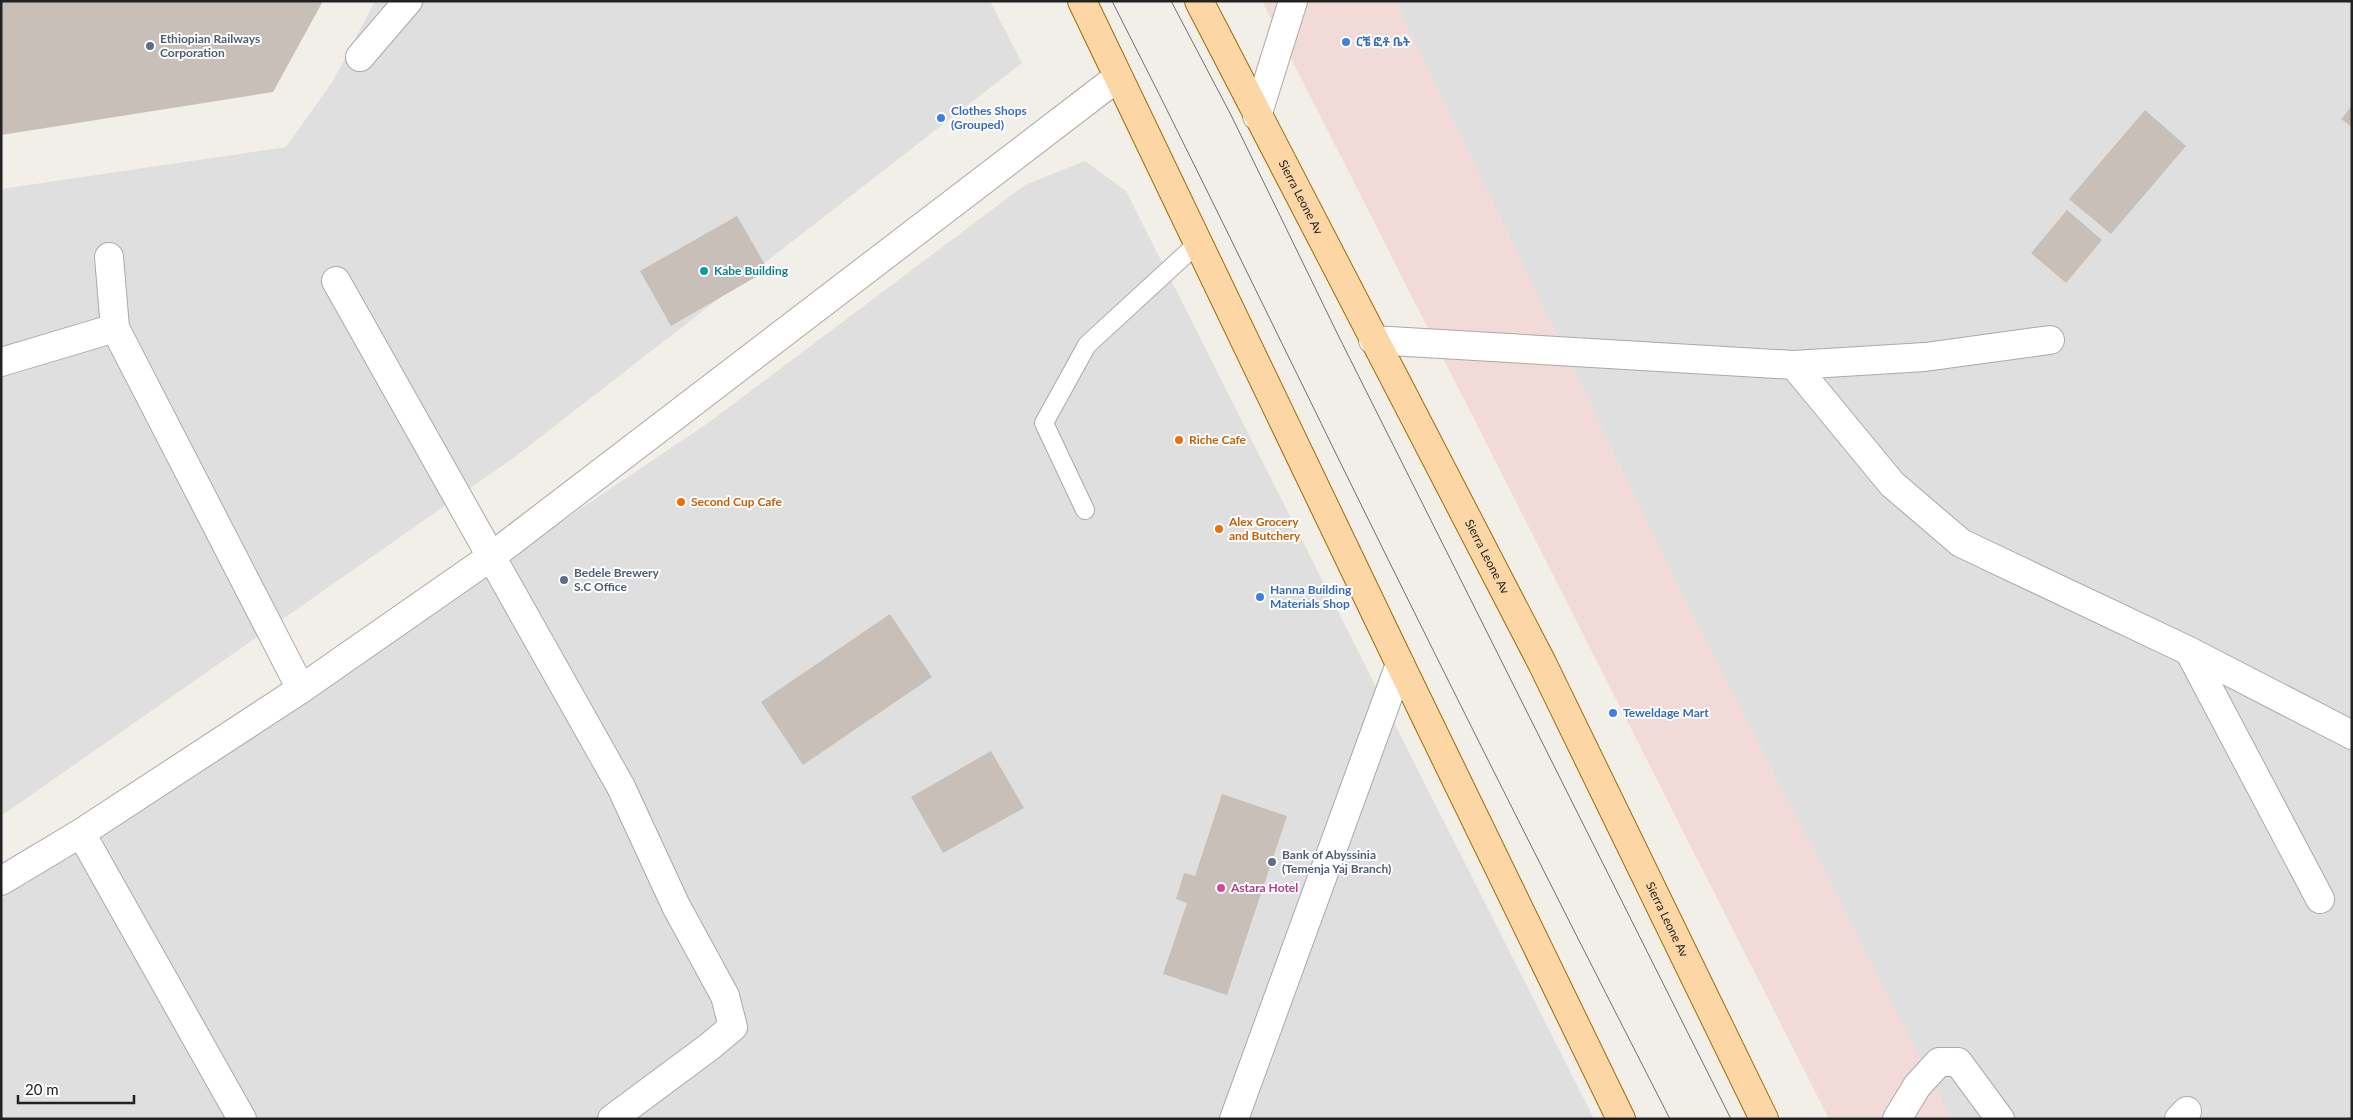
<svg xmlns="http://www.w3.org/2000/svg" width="2353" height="1120" font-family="Lato,'Noto Sans Ethiopic',sans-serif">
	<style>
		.residential { fill: #e0dfdf }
		.commercial { fill: #f2dad9 }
		.building { fill: #c7bfb8 }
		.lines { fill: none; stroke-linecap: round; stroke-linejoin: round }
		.service-casing { stroke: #a9a9a9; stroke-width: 20 }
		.minor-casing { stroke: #a9a9a9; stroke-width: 30 }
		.tertiary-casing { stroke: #a9a9a9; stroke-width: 30 }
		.primary-casing { stroke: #a06b00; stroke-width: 30 }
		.service { stroke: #fff; stroke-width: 18 }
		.minor { stroke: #fff; stroke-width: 28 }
		.tertiary { stroke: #fff; stroke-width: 28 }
		.primary { stroke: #fcd6a4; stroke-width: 28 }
		.tram { stroke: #707070; stroke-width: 1 }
		.shop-dot { fill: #3f7fe0; stroke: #fff; stroke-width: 2 }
		.service-dot { fill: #5c6f8a; stroke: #fff; stroke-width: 2 }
		.culture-dot { fill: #0f9aa8; stroke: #fff; stroke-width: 2 }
		.food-dot { fill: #e8710a; stroke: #fff; stroke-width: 2 }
		.hotel-dot { fill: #d1479c; stroke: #fff; stroke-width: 2 }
		.labels { text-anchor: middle; stroke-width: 4; stroke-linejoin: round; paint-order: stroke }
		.service-label { font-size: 12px; font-weight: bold; fill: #4e5e75; stroke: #fff; text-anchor: start }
		.shop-label { font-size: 12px; font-weight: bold; fill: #366cbe; stroke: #fff; text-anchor: start }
		.street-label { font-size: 12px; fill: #222; stroke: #fff }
		.culture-label { font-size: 12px; font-weight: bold; fill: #0d838f; stroke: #fff; text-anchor: start }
		.food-label { font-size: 12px; font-weight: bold; fill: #c56008; stroke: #fff; text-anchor: start }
		.hotel-label { font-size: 12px; font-weight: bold; fill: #b23c85; stroke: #fff; text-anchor: start }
	</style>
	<rect width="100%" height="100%" fill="#f2efe9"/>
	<path class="residential" d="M375,1h615l32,62 -506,393 -515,360v-627l285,-42 47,-66z
		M1395,1h957v1118h-401l-272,-531z
		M1085,161l41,30 468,928h-1593v-220l707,-476 317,-238z"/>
	<path class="commercial" d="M1262,1h133l284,587 272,531h-122z"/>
	<path class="building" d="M1,1h322l-50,91 -272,43z
		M2352,106v21l-11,-8z
		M2145,110l41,36 -75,88 -42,-35z
		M2067,210l35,30 -36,43 -35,-30z
		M737,216l31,54 -97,56 -31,-55z
		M890,614l42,63 -129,88 -42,-63z
		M991,751l33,57 -81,45 -32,-56z
		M1222,794l65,22 -60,179 -64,-21 24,-71 -11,-4 8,-26 11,3z"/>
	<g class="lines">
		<g class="service-casing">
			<path id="service" d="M1085,510l-41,-87 43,-78 111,-102"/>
		</g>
		<g class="minor-casing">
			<path id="minor" d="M360,57l48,-56
				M1257,116l36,-115
				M109,257l6,71 186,361
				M336,281l285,506 55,119 49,90 8,31 -24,20 -97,72
				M1373,340l421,25 98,119 69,59 228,108 163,84
				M1,362l114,-34
				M1794,365l131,-8 125,-17
				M2189,651l131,248
				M81,833l161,286
				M1897,1119l20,-33 22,-24h19l42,57
				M2179,1119l8,-8"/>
		</g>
		<g class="tertiary-casing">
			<path id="tertiary" d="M1,881l80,-48 220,-144 191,-133 626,-479
				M1234,1119l166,-455"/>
		</g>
		<g class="primary-casing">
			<g id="primary">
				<path d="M1082,1l318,663 221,455"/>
				<path id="s1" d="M1199,1l343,662 222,456"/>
			</g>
		</g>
		<use href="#service" class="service"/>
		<use href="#minor" class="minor"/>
		<use href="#tertiary" class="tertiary"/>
		<use href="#primary" class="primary"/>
		<path class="tram" d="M1112,1c63,123 123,247 184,371 122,250 247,499 374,747
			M1171,1l60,114 108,222 392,782"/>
	</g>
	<g class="shop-dot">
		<circle cx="1346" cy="42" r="5"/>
		<circle cx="941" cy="118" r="5"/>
		<circle cx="1260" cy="597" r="5"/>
		<circle cx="1613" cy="713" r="5"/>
	</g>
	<g class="service-dot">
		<circle cx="150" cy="46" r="5"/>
		<circle cx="564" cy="580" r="5"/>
		<circle cx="1272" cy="862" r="5"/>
	</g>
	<circle class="culture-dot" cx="704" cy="271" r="5"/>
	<g class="food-dot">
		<circle cx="1179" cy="440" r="5"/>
		<circle cx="681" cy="502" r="5"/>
		<circle cx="1219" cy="529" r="5"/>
	</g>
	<circle class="hotel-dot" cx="1221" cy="888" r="5"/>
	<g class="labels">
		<g class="service-label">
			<text x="160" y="43">Ethiopian Railways<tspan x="160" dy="14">Corporation</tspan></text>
			<text x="574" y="577">Bedele Brewery<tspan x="574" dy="14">S.C Office</tspan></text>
			<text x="1282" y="859">Bank of Abyssinia<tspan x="1282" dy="14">(Temenja Yaj Branch)</tspan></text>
		</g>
		<g class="shop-label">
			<text x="1356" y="46">ርቼ ፎቶ ቤት</text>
			<text x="951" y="115">Clothes Shops<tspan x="951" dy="14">(Grouped)</tspan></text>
			<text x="1270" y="594">Hanna Building<tspan x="1270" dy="14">Materials Shop</tspan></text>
			<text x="1623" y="717">Teweldage Mart</text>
		</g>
		<g class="street-label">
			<text dy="4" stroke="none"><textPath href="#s1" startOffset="221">Sierra Leone Av</textPath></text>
			<text dy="4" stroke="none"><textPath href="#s1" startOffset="626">Sierra Leone Av</textPath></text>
			<text dy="4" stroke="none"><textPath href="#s1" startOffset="1031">Sierra Leone Av</textPath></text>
		</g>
		<g class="culture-label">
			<text x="714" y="275">Kabe Building</text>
		</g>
		<g class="food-label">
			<text x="1189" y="444">Riche Cafe</text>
			<text x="691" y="506">Second Cup Cafe</text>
			<text x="1229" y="526">Alex Grocery<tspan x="1229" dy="14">and Butchery</tspan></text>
		</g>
		<g class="hotel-label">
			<text x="1231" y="892">Astara Hotel</text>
		</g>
	</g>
	<rect width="2353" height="1120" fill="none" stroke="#222222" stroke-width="5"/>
	<path d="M18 1095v8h116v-8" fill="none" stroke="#222222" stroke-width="2.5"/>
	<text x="25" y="1095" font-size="15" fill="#222222" stroke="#ffffff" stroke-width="4" paint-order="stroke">20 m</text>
</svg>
